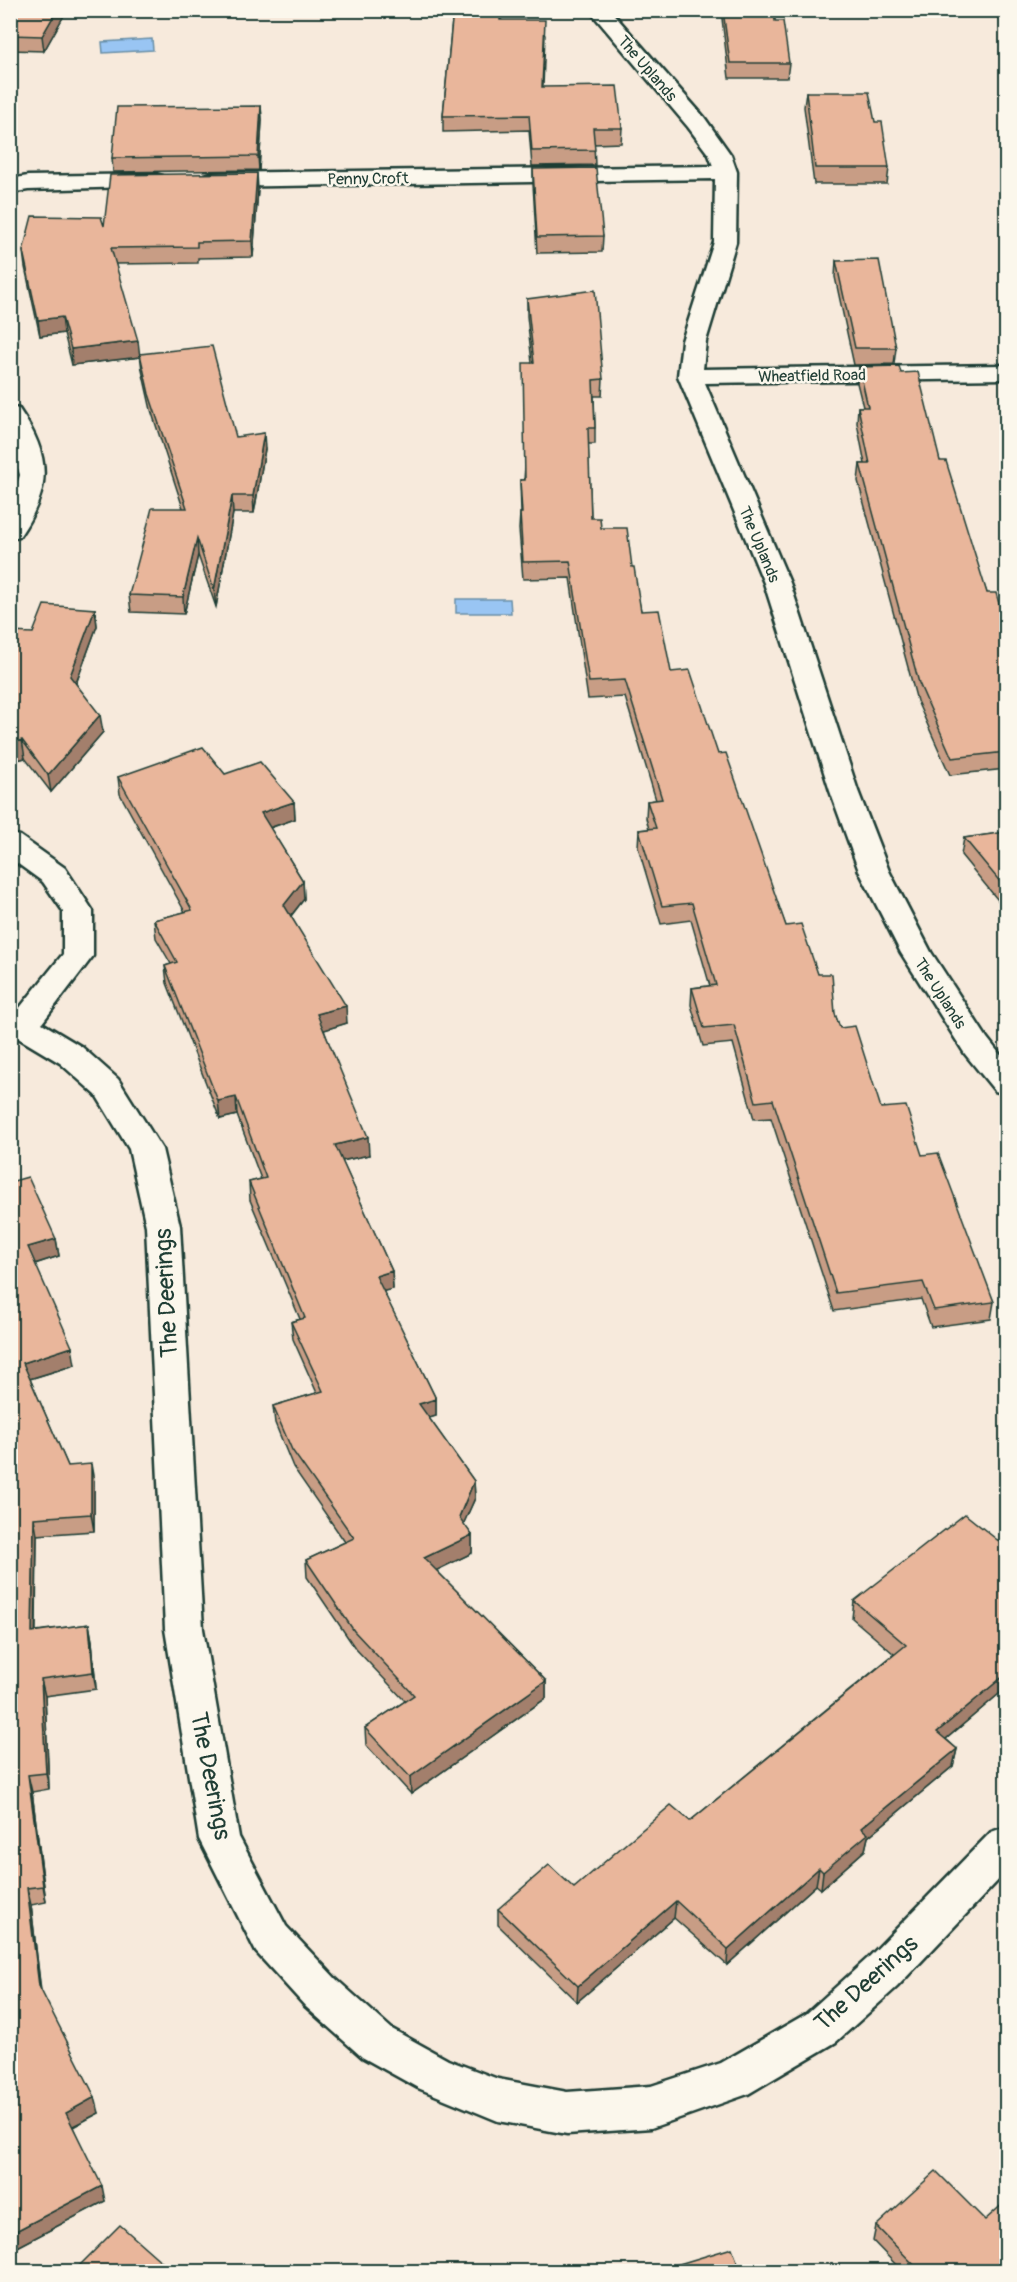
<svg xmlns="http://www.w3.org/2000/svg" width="1017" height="2282" font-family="Pangolin,sans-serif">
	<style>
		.water { fill: #99c5f3; stroke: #688fa7; stroke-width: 1.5 }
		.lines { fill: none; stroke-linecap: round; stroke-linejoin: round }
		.minor-casing { stroke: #1f3d34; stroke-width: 5 }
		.minor { fill: #fbf7ec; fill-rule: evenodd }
		.wall { fill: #c89d85; stroke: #1f3d34; stroke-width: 1.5 }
		.shaded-wall { fill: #a37f6c; stroke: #1f3d34; stroke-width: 1.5 }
		.building { fill: #e9b69b; stroke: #1f3d34; stroke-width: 1.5 }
		.labels { text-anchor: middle; stroke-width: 5; stroke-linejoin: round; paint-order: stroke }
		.far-street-label { font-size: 16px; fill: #1f3d34; stroke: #fbf7ec }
		.near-street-label { font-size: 24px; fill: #1f3d34; stroke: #fbf7ec }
	</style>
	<rect width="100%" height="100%" fill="#f7eadc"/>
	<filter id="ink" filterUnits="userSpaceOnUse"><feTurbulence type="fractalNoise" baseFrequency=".0167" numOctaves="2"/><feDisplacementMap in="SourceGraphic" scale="12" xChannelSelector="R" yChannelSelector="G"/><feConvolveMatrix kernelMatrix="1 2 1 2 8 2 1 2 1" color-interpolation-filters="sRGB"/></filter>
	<g filter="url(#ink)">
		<path class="water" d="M152,39l1,11 -50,3 -1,-11z
			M456,599h54l1,14h-55z"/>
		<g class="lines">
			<g class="minor-casing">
				<path id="minor" d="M589,10h21l94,107 27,38 6,17 -1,70 -30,99 -3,28 303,-4v14l-301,4 85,200 68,208 31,80 42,81 56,86 19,24v32l-11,-3 -30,-37 -64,-101 -42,-82 -29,-80 -66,-208 -86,-207 4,-35 32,-99 1,-63 -503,8 -8,-2 -3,-5 3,-5 8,-2 501,-7 -4,-11 -21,-28z
					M155,174l8,2 3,5 -3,5 -135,4 -18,3v-14l18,-3z
					M10,407l9,2c33,48 33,80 0,128l-9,2v-33l10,-31 -10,-34z
					M10,834l10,2 45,32 28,43v45l-51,67 40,24 36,32 44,70 18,77 23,403 36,208 47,89 50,53 56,50 56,31 50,19 69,13 84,-6 70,-23 85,-49 61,-55 124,-127 15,-5v45l-109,115 -61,55 -88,52 -97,34 -84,6 -69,-13 -80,-33 -56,-31 -56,-50 -50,-55 -57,-113 -34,-210 -19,-403 -17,-77 -33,-54 -36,-32 -50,-30v-26l8,3 45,-56v-43l-20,-29 -33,-24z"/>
			</g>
			<use href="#minor" class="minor"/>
		</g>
		<path class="wall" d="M10,10h57l-23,41 -34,-1z
			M453,10h48v10l44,15 -2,52 79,41 -1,15 -27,1 1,21 -63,1 -3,-36 -86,2v-16z
			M721,10h53l1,11 14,42 -2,15h-58z
			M806,92l69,30 14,46 -2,16h-73l-10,-77z
			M261,106l1,14 -3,50 -146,2 -1,-14z
			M533,169l70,67 -1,16 -65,1 -4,-69z
			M258,189l-5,68 -55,1v5l-83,1 25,93 -68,8 -8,-32 -24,3 -15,-69 -2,-16 81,-25z
			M836,261l60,87 -2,16 -40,1 -19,-88z
			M527,299l76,80 -1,17h-8l1,32v16h-7l3,74 10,10 31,39 9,44 30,61 47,82 68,172 32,48 17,40 5,14 41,80 41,47 72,147 -3,17 -60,8 -10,-28 -87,12 -63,-193 -17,1 -21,-76 -30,3 -12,-41 1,-17 18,-2 -19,-66 -30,4 -23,-77 1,-17 10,-1 -3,-11 1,-17 9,-1 -31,-103 -37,2 -18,-121 -47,1 -4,-50 1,-16h1l-1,-33h4l8,-117 -5,-47z
			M140,354l96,83 29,12 -11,64h-21l-17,94 -18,-52 -14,59 -53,-2 -2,-17 54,-87 -32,-98 -9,-40z
			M859,367l42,6 39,88 47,132 19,35v141l-56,6 -33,-74 -59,-220 2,-17h5l-8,-41 1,-16h5l-6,-24z
			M95,609l2,17 -21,58 27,48 -52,60 -26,-34 -15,4 23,-129z
			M225,774l69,28 1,17 -25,9 33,53 1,18 -13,17 56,107 -23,7 45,125 -27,6 50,110 1,18 -10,2 53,108v17l-7,2 45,63 1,17 -12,26 9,11v18l-36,17 110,111v17l-135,96 -45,-49 -1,-17 40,-27 -50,-53 -48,-71 -1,-17 39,-18 -52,-75 -18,-44 -2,-17 44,-13 -24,-54 -2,-17 9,-3 -50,-119 -1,-18 12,-3 -24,-64 -17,4 -53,-136 -2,-17 6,-2 -15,-26 -2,-18 31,-8 -65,-118 -2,-17z
			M1006,832v78l-45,-55 3,-17z
			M10,1182l46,57 3,17 -24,8 40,101 -45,14 38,87 26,15v50l-57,4 -1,96 53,-7 3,17 4,48 -51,7 4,93 -17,3 14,110 -15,3 10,86 58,122 -26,14 32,74 -95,50z
			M1006,1547v141l-60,51 11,10 -4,17 -85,71 -3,13 -44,39 -5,-4 -89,80 -53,-47 -97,84 -79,-77v-16l76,-21 116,-67 204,-167 -42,-36 2,-17z
			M985,2220l21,51h-104l-29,-30 3,-15z"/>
		<path class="shaded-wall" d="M57,10h10l-23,41 -2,-15z
			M261,106l1,14 -3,50 -1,-14z
			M257,173l1,16 -5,68 -1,-16z
			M62,317l2,16 -24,3 -2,-16z
			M138,341l2,16 -68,8 -1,-16z
			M264,433l1,16 -11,64 -1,-17z
			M232,496l1,17 -17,94 -2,-17z
			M197,538l1,17 -14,59 -1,-17z
			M95,609l2,17 -25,68 -2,-18z
			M100,715l3,17 -52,60 -3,-17z
			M22,740l3,18 -15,4v-18z
			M294,802l1,17 -32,11 -2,-17z
			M303,881l1,18 -18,23 -2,-17z
			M346,1006l1,17 -29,9 -1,-18z
			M236,1097l1,18 -17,4 -2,-18z
			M368,1137l1,18 -33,7 -1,-17z
			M56,1239l3,17 -28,9 -3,-18z
			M392,1271l1,18 -16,4 -1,-17z
			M72,1347l3,18 -49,15 -3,-17z
			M436,1399v17l-17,5v-17z
			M91,1464l3,17v50l-3,-17z
			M474,1481l1,17 -16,36v-17z
			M34,1518l3,17 -2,114 -3,-17z
			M472,1535v18l-47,23 -1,-18z
			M89,1624l3,17 4,48 -3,-17z
			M1006,1674v14l-72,61 3,-17z
			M41,1679l4,17 4,93 -3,-16z
			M546,1681v17l-135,96 -1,-17z
			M957,1749l-4,17 -85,71 -3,13 -44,39 2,-17 38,-44z
			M28,1775l4,17 14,110 -3,-16z
			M819,1868l-3,17 -89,80 1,-16z
			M27,1888l4,17 11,97 -3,-16z
			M676,1901l-2,17 -97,84 1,-16z
			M95,2097l4,16 -30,15 -3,-15z
			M102,2186l3,15 -95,50v-17z"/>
		<path class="building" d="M10,10h47l-15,26 -32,-1z
			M453,10h47v10h45l-3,67 75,-1 5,42h-29l2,22 -63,1 -3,-36 -86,1z
			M723,10h51l1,11h8l6,42h-59z
			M806,92h63l6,30h7l7,46h-74z
			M261,106l-3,50 -146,2 5,-51z
			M596,168l7,68 -66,1 -4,-68z
			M257,173l-5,68 -55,1v5l-86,1 27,93 -67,8 -9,-32 -24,3 -15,-69 9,-35 69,1 3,9 6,-51z
			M879,260l17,88h-41l-19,-87z
			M595,290l8,89 -10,1 2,48h-7l3,90h9l1,10h26l5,39h2l7,44 18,-1 12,62 19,-2 28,84 8,-1 60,173 15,-2 17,50h14l3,40 5,14 15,-2 26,82 25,-2 16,49 16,-2 56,149 -60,8 -11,-28 -87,11 -63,-193 -17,2 -22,-77 -30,3 -12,-40 24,-3 -24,-82 -30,3 -23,-76 17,-2 -9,-27 15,-2 -37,-119 -36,2 -19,-121 -47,1 -3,-49h2l-2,-33h5l-2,-117h11l-7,-64z
			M212,346l24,91 28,-4 -11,63h-21l-18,94 -17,-52 -14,59 -54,-2 23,-87h35l-38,-114 -9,-40z
			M899,366l2,7 17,-1 22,89h6l41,132h9l10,35v124l-54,6 -33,-75 -59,-219h10l-12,-57h10l-9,-40z
			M44,605l51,4 -25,67 30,39 -52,60 -26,-35 -12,4v-112l23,1z
			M203,747l22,27 35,-12 34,40 -33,11 42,68 -19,24 62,101 -29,8 51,123 -33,8 57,126 -16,5 60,123 -17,5 55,77 -15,36 13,18 -48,23 122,123 -136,96 -45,-49 49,-33 -60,-64 -48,-71 48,-22 -62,-88 -19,-44 50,-15 -32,-69 14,-4 -56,-136 17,-4 -30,-81 -18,4 -53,-135 12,-4 -23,-42 38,-10 -74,-133z
			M1006,832v57l-42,-51z
			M28,1177l28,62 -28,8 44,100 -49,16 45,103 23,-2v50l-57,4 -2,114 57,-8 4,48 -52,7 5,94 -18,2 15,111 -16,2 12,98 56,111 -29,16 36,73 -92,48v-1052z
			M965,1514l41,33v127l-69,58 20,17 -96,79 7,6 -45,38 -4,-4 -91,81 -52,-48 -98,85 -80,-77 51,-44 25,23 97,-83 19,16 216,-176 -52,-44z
			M936,2171l49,49 21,-19v70h-86l-44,-45z
			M120,2225l52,46h-98z
			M732,2248l9,23h-85z"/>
	</g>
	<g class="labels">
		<g class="far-street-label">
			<text transform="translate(648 68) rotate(49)" y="6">The Uplands</text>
			<text transform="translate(368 178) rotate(-1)" y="6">Penny Croft</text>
			<text transform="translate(812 375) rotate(-1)" y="6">Wheatfield Road</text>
			<text transform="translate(760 544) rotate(67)" y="6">The Uplands</text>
			<text transform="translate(941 993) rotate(57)" y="6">The Uplands</text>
		</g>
		<g class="near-street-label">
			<text transform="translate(166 1293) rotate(-93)" y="8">The Deerings</text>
			<text transform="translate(211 1776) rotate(79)" y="8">The Deerings</text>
			<text transform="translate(866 1983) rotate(-42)" y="8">The Deerings</text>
		</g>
	</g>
	<rect width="1017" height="2282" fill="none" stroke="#fbf7ec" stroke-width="36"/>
	<rect x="18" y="18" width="981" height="2246" fill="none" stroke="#1f3d34" stroke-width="2" filter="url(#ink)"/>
</svg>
